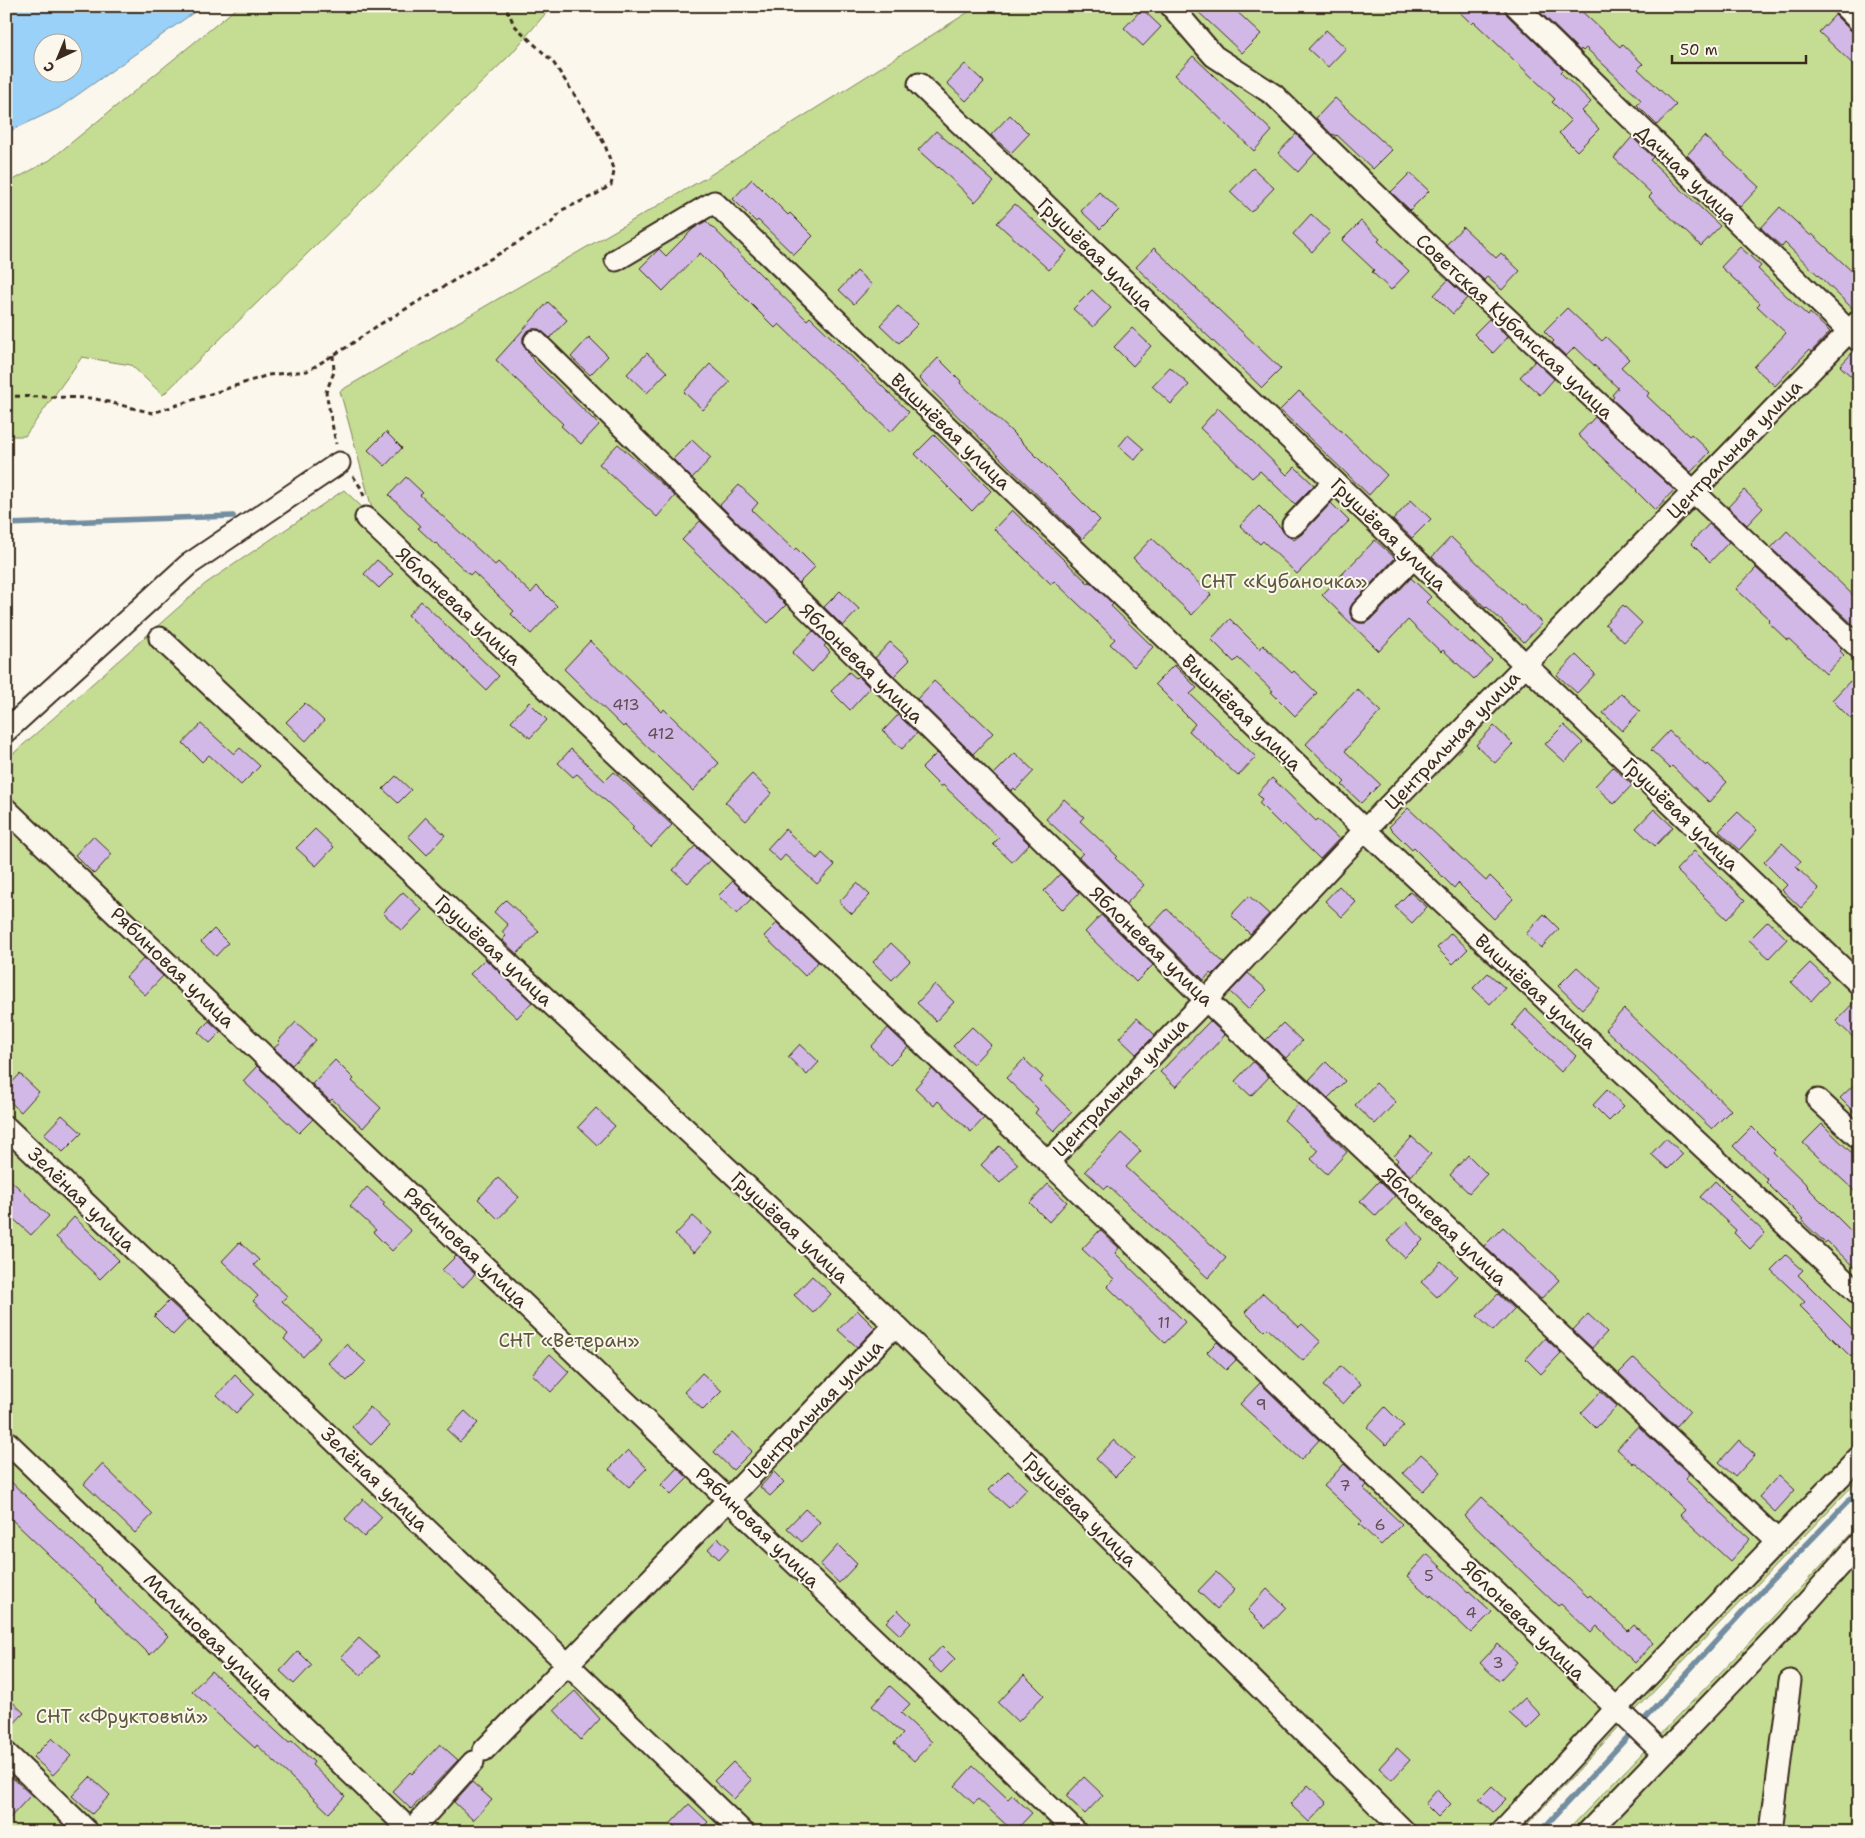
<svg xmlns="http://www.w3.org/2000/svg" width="1865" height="1838" font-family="'Shantell Sans',sans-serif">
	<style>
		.green { fill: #c4dd93; stroke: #808458 }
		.water { fill: #99d1f8; stroke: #738ea1; fill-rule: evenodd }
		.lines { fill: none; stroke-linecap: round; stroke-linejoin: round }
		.stream { stroke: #738ea1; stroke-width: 5.5 }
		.building { fill: #d2b8e6; stroke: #3b2a1e }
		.minor-casing { stroke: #3b2a1e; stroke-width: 25 }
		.path { stroke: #3b2a1e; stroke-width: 3; stroke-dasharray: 5 4; stroke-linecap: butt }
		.minor { stroke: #fbf7ec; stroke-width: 21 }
		.labels { text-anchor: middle; stroke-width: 4; stroke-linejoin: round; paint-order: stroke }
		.number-label { font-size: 16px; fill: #614e50 }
		.street-label { font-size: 19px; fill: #3b2a1e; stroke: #fbf7ec }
		.park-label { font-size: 19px; fill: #5d573b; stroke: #fbf7ec }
	</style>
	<rect width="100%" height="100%" fill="#fbf7ec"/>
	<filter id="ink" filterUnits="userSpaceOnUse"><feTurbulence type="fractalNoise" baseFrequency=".02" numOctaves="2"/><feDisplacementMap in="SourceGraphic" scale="10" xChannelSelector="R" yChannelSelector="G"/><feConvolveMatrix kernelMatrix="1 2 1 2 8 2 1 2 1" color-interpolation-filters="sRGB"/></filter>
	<g filter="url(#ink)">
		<path class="green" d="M239,6h313l-41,48 -348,341 -32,-30 -49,-8 -57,79h-19v-252l44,-24z
			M978,6h881v1473l-227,235 -584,-567 -674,-631 -34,-125 367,-214z
			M344,490l706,666 580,559 -110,117h-1109l-405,-389v-683l199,-176z
			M6,1445l403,387h-403z
			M1859,1525v307h-293l179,-185z"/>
		<path class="water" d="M6,6h197l-144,102 -53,25zM42,42h30v30h-30z"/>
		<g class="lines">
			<path class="stream" d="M6,524l227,-8
				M1640,1724l121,-132 98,-102
				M1540,1832l94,-102"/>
		</g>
		<path class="building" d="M1192,6h39l30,28 -19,19z
			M1453,6h51l3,9 56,54 -3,3 31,30 -9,9 17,18 -22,22 -18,-18 12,-12 -19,-19 3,-3 -81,-77 -2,2z
			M1534,6h42l44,41 2,-3 21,20 -5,5 38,36 -19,20 -20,-20 4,-5 -55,-52 -3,3 -2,-2 -1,2z
			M1142,9l19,18 -18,19 -19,-18z
			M1835,15l15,15 9,3v37l-40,-38z
			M1326,30l20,18 -18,19 -20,-18z
			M1193,56l79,75 -18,20 -79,-76z
			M965,64l19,18 -18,19 -19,-18z
			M1335,98l57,52 -19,19 -36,-34 -1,1 -3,-2 -1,1 -16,-17z
			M1010,115l19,19 -18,19 -20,-18z
			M936,131l58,51 -19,20 -36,-35 -1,1 -20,-18z
			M1296,134l19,19 -17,19 -20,-19z
			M1704,136l55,51 -19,20 -53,-52z
			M1632,137l21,20 -3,3 70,66 -19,20 -52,-49 3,-3 -38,-36z
			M1253,168l21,20 -23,24 -21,-20z
			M1410,173l19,18 -19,19 -19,-18z
			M752,179l36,36 2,-2 23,23 -19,19 -36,-35 -2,2 -23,-23z
			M1099,192l20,18 -19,19 -19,-18z
			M1015,204l52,47 -18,19 -52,-47z
			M1780,207l31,29 1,-2 47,44v31l-5,1 -69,-67 -3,4 -21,-19z
			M1311,214l19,18 -18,20 -19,-18z
			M706,221l101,99 3,-3 99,95 -18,20 -112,-108 -4,4 -75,-75 -37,38 -23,-23 19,-19 7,7 27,-27z
			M1361,221l19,18 -2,2 31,30 -18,19 -19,-18 2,-2 -32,-30z
			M1463,227l33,31 5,-5 19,18 -18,19 -15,-13 -3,3 -38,-35z
			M1740,247l21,19 -3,3 50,47 2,-3 20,19 -19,20 -2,-2 -34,36 -21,-19 32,-34 -29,-27 3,-3 -39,-36z
			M1154,248l127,121 -19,19 -126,-121z
			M857,271l15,14 -18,19 -15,-14z
			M1448,280l19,18 -14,16 -19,-19z
			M1092,290l19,18 -18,19 -20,-18z
			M548,302l19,18 -17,18 -11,-9h-8l-5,3 -3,5v7l10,16 66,65 -18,19 -20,-18 2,-2 -67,-64z
			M898,306l20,18 -19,19 -19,-18z
			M1567,308l35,33 4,-4 23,22 -8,8 28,26 -2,3 42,40 2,-2 19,18 -19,20 -79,-73 2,-2 -2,-2 6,-7 -43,-41 -9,9 -14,-13 2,-2 -10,-10z
			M1489,319l19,18 -15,16 -19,-19z
			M1132,328l19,18 -18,20 -19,-19z
			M589,337l19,19 -18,19 -19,-18z
			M1853,352l6,1v17l-7,7 -12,-11z
			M647,353l20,19 -20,21 -20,-19z
			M938,358l23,23 -1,2 51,48 89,89 -18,19 -163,-161z
			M1535,361l19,18 -14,16 -20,-18z
			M710,364l20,18 -27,28 -19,-18z
			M1170,367l19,18 -18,19 -19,-18z
			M1299,391l88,84 -18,20 -89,-85z
			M1218,408l69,67 8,-8 19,18 -19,19 -35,-33 -8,7 -52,-50z
			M1595,417l79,73 -19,20 -19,-19 1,-1 -59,-55z
			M386,432l16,16 -17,18 -17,-16z
			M934,435l57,56 -19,20 -57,-57z
			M1128,435l16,14 -9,11 -16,-14z
			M692,440l19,18 -19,20 -19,-19z
			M618,444l57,52 -18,21 -58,-53z
			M406,477l17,16 -3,2 75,70 3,-3 33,31 6,-7 20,20 -26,28 -20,-20 3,-3 -41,-39 -3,3 -34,-32 -1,1 -17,-16 3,-2 -32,-31z
			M739,485l19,18 -6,7 42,40 2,-2 19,19 -16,16 -79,-78z
			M1744,490l19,18 -16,17 -19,-18z
			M1411,500l20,19 -19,19 -19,-18z
			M1331,503l18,18 -52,53 -34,-33 -3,3 -20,-18 19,-20 22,22 4,6 9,6 8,-6z
			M1012,510l76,73 2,-1 23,22 -2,2 42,41 -19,20 -24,-23 5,-5 -61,-58 -3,3 -57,-55z
			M700,521l86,84 -18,18 -86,-83z
			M1709,524l20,18 -19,20 -19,-19z
			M1787,531l72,70v29l-88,-82z
			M1451,537l70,69 1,-2 20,19 -18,19 -37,-35 -1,1 -54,-51z
			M1152,538l59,57 -19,20 -59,-57z
			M1375,540l20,18 -42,45 -3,5v6l3,6 6,3h6l6,-3 40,-42 20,19 -5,5 45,41 1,-1 20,18 -18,19 -31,-29 -2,2 -33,-32 -29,31 -57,-56z
			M377,560l16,14 -14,14 -15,-14z
			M1756,568l86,81 -2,2 4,4 -18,19 -37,-35 -2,1 -19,-18 2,-2 -34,-31z
			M840,591l19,18 -16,17 -19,-19z
			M421,601l78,75 -13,14 -78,-75z
			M1623,605l19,18 -18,19 -19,-18z
			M1230,619l30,30 3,-4 29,28 2,-2 23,22 -22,23 -24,-24 2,-1 -35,-33 -4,4 -23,-23z
			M813,631l13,13 -2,2 6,6 -18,20 -20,-19z
			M590,641l72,71 2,-3 55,54 -26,28 -68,-66 -2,2 -59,-58z
			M890,642l20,18 -16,16 -19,-18z
			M1576,655l19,19 -18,19 -20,-18z
			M1174,665l23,23 -7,6 66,63 -18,19 -49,-45 6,-7 -40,-40z
			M849,672l7,6 2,-2 12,12 -20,22 -19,-19z
			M934,681l38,35 2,-1 19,18 -20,21 -56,-55z
			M1850,681l9,8v22l-8,8 -19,-19z
			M1357,689l24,22 -36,40 35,33 -19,19 -19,-18 3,-3 -39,-38z
			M1621,693l19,18 -18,20 -19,-18z
			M529,702l18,18 -17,18 -19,-17z
			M305,703l19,18 -18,20 -20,-19z
			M898,715l19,18 -15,16 -19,-18z
			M201,724l33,30 6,-6 20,18 -19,19 -32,-30 -7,7 -19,-19z
			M1564,725l19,18 -18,19 -20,-18z
			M1494,726l19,18 -18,19 -19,-18z
			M1669,731l37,35 2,-2 19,18 -18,20 -37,-36 -2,2 -19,-18z
			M571,749l34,32 9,-9 58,53 -21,22 -19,-18 2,-2 -57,-53 -4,3 -15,-14z
			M937,753l92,91 -17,18 -19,-18 6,-6 -56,-53 -2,2 -19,-19z
			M1015,753l19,18 -18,19 -2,-2 -3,3 -17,-17z
			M1613,767l19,18 -18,19 -19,-18z
			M752,774l20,19 -26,28 -21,-19z
			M396,776l15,14 -13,13 -15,-14z
			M1272,778l44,43 2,-2 21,20 -19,20 -36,-35 -2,2 -23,-23 3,-4 -5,-5z
			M1064,799l20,18 -4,4 37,35 -2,2 29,27 -18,19 -47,-47 4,-4 -37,-34z
			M1408,808l78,73 4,-5 23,23 -19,20 -36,-36 -4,5 -40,-40 -2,2 -23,-23z
			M1654,809l19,18 -18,19 -19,-18z
			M1738,812l19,18 -18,20 -20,-19z
			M426,817l19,18 -18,20 -19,-19z
			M315,829l19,18 -18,19 -20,-18z
			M785,829l32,30 5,-6 13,12 -18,19 -32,-29 -5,6 -13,-12z
			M93,836l19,18 -18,20 -19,-19z
			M1782,843l19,18 -5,6 23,22 -18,19 -19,-18 5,-5 -23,-23z
			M695,846l15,14 -22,23 -15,-13z
			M1694,851l51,49 -18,19 -51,-49z
			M1060,874l19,19 -16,17 -19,-19z
			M733,881l18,18 -14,15 -19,-18z
			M857,883l13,12 -18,19 -13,-12z
			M1339,886l17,16 -14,15 -17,-16z
			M403,892l19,18 -20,21 -19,-18z
			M1410,892l17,15 -15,16 -17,-16z
			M1249,896l20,18 -19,20 -19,-19z
			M506,900l33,31 -22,23 -15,-14 4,-4 -4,-4 6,-7 -14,-13z
			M1167,909l57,54 -12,12 -2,-2 -6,7 -54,-53z
			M1544,914l15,15 -18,19 -15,-14z
			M1101,915l52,50 -17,17 -51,-50z
			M1768,921l19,18 -18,19 -20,-18z
			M777,923l41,39 -13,14 -41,-40z
			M214,929l14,14 -12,13 -15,-14z
			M1451,933l17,16 -15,15 -16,-16z
			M891,943l19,18 -18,19 -19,-18z
			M144,958l19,18 -18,19 -19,-18z
			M485,959l47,43 -15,16 -47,-44z
			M1810,963l19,18 -18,20 -20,-19z
			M1577,967l24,22 -19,20 -24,-23z
			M1248,973l19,17 -19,19 -18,-17z
			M1488,973l17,15 -15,16 -17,-16z
			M935,984l19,18 -18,19 -19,-18z
			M1859,997v46l-23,-22z
			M1526,1009l50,47 -15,16 -49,-47z
			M1624,1009l107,101 -19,19 -107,-100z
			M1137,1018l18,17 -19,19 -17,-16z
			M209,1021l12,11 -11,11 -12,-11z
			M1210,1021l15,14 -49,52 -16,-15z
			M296,1022l20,18 -24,25 -18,-17 6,-5 -2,-2z
			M1283,1023l19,18 -16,17 -20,-18z
			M972,1027l19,18 -18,19 -20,-18z
			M888,1028l20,19 -18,18 -19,-18z
			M800,1044l19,18 -12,13 -19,-18z
			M1024,1059l19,18 -3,4 32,31 -18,19 -19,-18 3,-4 -32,-31z
			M335,1060l19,19 -2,2 29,27 -18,20 -31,-29 -2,2 -18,-17z
			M1253,1062l16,15 -18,19 -16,-15z
			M1326,1062l19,19 -17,17 -19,-18z
			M257,1066l56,53 -14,14 -56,-52z
			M932,1069l52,49 -13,14 -33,-31 -4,5 -19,-18z
			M20,1074l19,18 -18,20 -15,-14v-9z
			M1859,1080v37l-19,-19z
			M1376,1083l20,19 -21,22 -20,-19z
			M1607,1090l17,16 -15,15 -16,-16z
			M1298,1104l49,48 -20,22 -16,-15 7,-8 -34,-31z
			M596,1108l19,18 -18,19 -19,-18z
			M62,1115l20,18 -19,19 -19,-18z
			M1822,1124l37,36v35l-56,-52z
			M1752,1127l23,23 -2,2 35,34 -1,1 52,52v33l-32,-31 -2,2 -24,-23 2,-1 -37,-37 2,-2 -35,-34z
			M1121,1133l20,18 -15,16 100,91 -18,20 -100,-92 -3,3 -20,-18z
			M1412,1137l19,17 -20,22 -15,-13 2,-3 -4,-4z
			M1666,1138l17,16 -15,15 -17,-15z
			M999,1146l19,18 -18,19 -19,-18z
			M1468,1155l19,19 -18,19 -19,-18z
			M6,1176l43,40 -18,19 -25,-23z
			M498,1178l21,19 -21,22 -20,-20z
			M1379,1181l16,15 -19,20 -16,-15z
			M1715,1181l16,16 -2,2 36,34 -15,16 -16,-16 2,-3 -36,-33z
			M1048,1184l19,18 -18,20 -19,-19z
			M367,1187l18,16 -2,2 28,26 -19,20 -19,-19 3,-2 -26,-24z
			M693,1216l19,17 -18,20 -19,-18z
			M74,1217l45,43 -19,19 -44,-42z
			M1407,1222l16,18 -18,18 -18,-17z
			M1503,1227l56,53 -18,19 -57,-53z
			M1100,1230l19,18 -4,5 70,69 -20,21 -58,-57 7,-7 -32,-30z
			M240,1242l19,18 -5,5 33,31 -5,5 39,37 -18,19 -19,-18 4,-5 -35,-33 5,-5 -36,-35z
			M1786,1255l17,15 -5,5 61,61v13l-8,8 -51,-51 5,-4 -34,-32z
			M456,1256l19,18 -13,14 -20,-18z
			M1441,1261l16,15 -20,21 -16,-15z
			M812,1276l19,18 -18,19 -19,-18z
			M1263,1293l36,34 3,-3 19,18 -18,19 -36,-33 -3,3 -19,-19z
			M1498,1294l16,15 -21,22 -16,-15z
			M169,1301l19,18 -15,16 -19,-19z
			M857,1310l18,18 -18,19 -19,-17z
			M1588,1314l19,18 -15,16 -19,-18z
			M1545,1338l16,15 -20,21 -15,-15z
			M1217,1342l19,18 -10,10 -19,-18z
			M346,1344l20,18 -19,19 -19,-18z
			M550,1354l19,18 -18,20 -19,-18z
			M1634,1358l56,53 -14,16 -57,-54z
			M1341,1366l20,18 -18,20 -20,-18z
			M702,1373l20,18 -19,19 -19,-18z
			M235,1375l19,19 -18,19 -19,-18z
			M1260,1383l59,57 -18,20 -61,-56z
			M1601,1392l16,14 -21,22 -15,-15z
			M370,1407l20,19 -19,19 -19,-18z
			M1385,1407l19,19 -18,19 -19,-18z
			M465,1411l13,12 -18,19 -13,-12z
			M1638,1426l51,48 -4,5 65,60 -20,22 -50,-46 5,-5 -51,-48 -1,2 -16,-15z
			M732,1432l20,19 -19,19 -19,-18z
			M1114,1440l20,18 -19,19 -19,-18z
			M1739,1440l16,15 -20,22 -16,-15z
			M628,1450l19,18 -18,19 -20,-18z
			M1421,1454l20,18 -18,19 -20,-18z
			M102,1464l51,50 -18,19 -51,-49z
			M1344,1464l22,21 -3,3 39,36 -21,21 -22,-21 3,-3 -38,-35z
			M677,1468l11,10 -17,17 -10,-10z
			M1008,1471l19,18 -18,19 -20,-18z
			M774,1472l10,10 -14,14 -10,-9z
			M1779,1475l16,15 -20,22 -16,-15z
			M6,1477l95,91 -1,1 68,67 -18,19 -55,-54 1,-1 -90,-86z
			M1482,1497l106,100 2,-2 38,36 6,-6 19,18 -18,20 -38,-37 -6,7 -30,-29 -3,2 -94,-90z
			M363,1499l19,18 -18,20 -19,-18z
			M805,1509l15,13 -18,20 -15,-14z
			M718,1538l11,10 -10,11 -11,-10z
			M838,1545l19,19 -18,19 -19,-18z
			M1427,1554l41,38 1,-1 23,21 -21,21 -40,-38 -1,2 -23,-21z
			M1216,1572l19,18 -18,19 -19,-18z
			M1267,1589l19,18 -20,21 -18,-18z
			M898,1610l13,13 -11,12 -14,-13z
			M359,1638l20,18 -18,19 -20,-18z
			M1498,1644l19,18 -18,19 -19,-18z
			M942,1646l13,13 -14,14 -13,-12z
			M298,1651l14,14 -18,19 -14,-13z
			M211,1671l78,72 3,-2 22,21 -2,3 33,31 -16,17 -72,-68 -2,3 -63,-57z
			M1024,1675l20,20 -26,27 -20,-19z
			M890,1686l20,18 -9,9 31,29 -18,19 -20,-18 9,-9 -31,-28z
			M575,1691l25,28 -19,21 -27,-30z
			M6,1696l18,17 -18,19z
			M1525,1698l16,17 -14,14 -18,-16z
			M52,1738l19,18 -18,19 -20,-18z
			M440,1744l18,16 -47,49 -19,-18 18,-19 2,2z
			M1397,1748l13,12 -18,20 -13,-12z
			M733,1762l19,18 -18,19 -20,-18z
			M973,1766l35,33 4,-4 20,18 -18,19 -36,-33 -4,5 -19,-18z
			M6,1772l25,23 -25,27z
			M90,1777l20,18 -18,19 -20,-18z
			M1084,1777l19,18 -18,19 -19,-18z
			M472,1782l20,18 -19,20 -19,-18z
			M1308,1785l19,18 -18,19 -19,-18z
			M1492,1786l14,13 -13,13 -14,-13z
			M1437,1790l14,14 -13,13 -13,-13z
			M689,1804l19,18 -9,10h-19l-9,-9z"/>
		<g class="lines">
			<g class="minor-casing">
				<path id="minor" d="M1171,6l43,50 60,39 138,135 281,261 166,157
					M1516,6l343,335
					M1844,6l15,15
					M919,84l940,900
					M616,260l98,-58 651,628 494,464
					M535,341l671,659 572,541
					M366,518l682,644 615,591
					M1293,525l41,-43
					M1362,611l51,-53
					M160,638l735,687 510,507
					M6,731l182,-166 151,-102
					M6,809l1070,1023
					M1818,1100l41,38
					M6,1127l737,705
					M1048,1162l158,-162 159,-170 494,-509
					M6,1441l406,391
					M484,1750l245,-251 166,-174
					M6,1753l82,79
					M410,1832l63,-70
					M1502,1832l114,-123 243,-252
					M1588,1832l200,-208 71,-80
					M1771,1832l19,-151"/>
			</g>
			<path class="path" d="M333,355l1,17 -8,20 10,52
				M6,396l86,2 61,15 115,-38 39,-4 40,-24 30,-21 174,-103 11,-13 33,-15 16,-10 3,-13 -9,-27 -16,-28 -36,-55 -39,-37 -8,-19
				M353,476l8,12 4,11"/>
			<use href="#minor" class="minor"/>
		</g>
	</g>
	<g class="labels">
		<g class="number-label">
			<text x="626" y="710">413</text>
			<text x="661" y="739">412</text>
			<text x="1164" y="1328">11</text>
			<text x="1261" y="1410">9</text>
			<text x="1345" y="1491">7</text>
			<text x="1380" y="1530">6</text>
			<text x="1429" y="1581">5</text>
			<text x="1471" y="1618">4</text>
			<text x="1498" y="1668">3</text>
		</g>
		<g class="street-label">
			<text transform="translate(1687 174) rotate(44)" y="7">Дачная улица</text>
			<text transform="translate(1096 254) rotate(44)" y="7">Грушёвая улица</text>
			<text transform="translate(1515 326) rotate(43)" y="7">Советская Кубанская улица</text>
			<text transform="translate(951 431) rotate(44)" y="7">Вишнёвая улица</text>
			<text transform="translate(1734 449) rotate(-46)" y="7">Центральная улица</text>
			<text transform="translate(1389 534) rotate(44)" y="7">Грушёвая улица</text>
			<text transform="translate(459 606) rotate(43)" y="7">Яблоневая улица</text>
			<text transform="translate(862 663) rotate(44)" y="7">Яблоневая улица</text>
			<text transform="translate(1242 712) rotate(44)" y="7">Вишнёвая улица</text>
			<text transform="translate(1452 740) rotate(-46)" y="7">Центральная улица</text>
			<text transform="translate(1681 814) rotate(44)" y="7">Грушёвая улица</text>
			<text transform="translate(1152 946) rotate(44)" y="7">Яблоневая улица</text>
			<text transform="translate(494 950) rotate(43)" y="7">Грушёвая улица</text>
			<text transform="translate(173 967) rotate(44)" y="7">Рябиновая улица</text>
			<text transform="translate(1536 991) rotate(43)" y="7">Вишнёвая улица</text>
			<text transform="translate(1120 1087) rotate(-46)" y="7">Центральная улица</text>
			<text transform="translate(82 1199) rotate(44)" y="7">Зелёная улица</text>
			<text transform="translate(1445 1226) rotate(43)" y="7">Яблоневая улица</text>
			<text transform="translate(790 1227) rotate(43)" y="7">Грушёвая улица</text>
			<text transform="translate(466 1247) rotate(44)" y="7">Рябиновая улица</text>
			<text transform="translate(815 1409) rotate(-46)" y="7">Центральная улица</text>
			<text transform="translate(375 1479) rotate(44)" y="7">Зелёная улица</text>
			<text transform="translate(1080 1509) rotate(45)" y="7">Грушёвая улица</text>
			<text transform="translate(758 1527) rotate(44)" y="7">Рябиновая улица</text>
			<text transform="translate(1524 1620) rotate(44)" y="7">Яблоневая улица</text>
			<text transform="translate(209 1636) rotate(44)" y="7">Малиновая улица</text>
		</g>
		<g class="park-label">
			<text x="1284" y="588">СНТ «Кубаночка»</text>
			<text x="569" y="1347">СНТ «Ветеран»</text>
			<text x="122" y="1723">СНТ «Фруктовый»</text>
		</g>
	</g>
	<rect width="1865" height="1838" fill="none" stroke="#fbf7ec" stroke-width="25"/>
	<rect x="12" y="12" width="1840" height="1813" fill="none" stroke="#3b2a1e" stroke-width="2" filter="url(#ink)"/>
	<g transform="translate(58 58) rotate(224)"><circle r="24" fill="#fbf7ec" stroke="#aea59a"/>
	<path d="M0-4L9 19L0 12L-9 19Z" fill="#3b2a1e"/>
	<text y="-8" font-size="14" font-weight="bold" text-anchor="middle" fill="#3b2a1e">С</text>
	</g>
	<path d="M1672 55v8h134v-8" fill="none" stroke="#3b2a1e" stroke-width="2.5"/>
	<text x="1680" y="55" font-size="15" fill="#3b2a1e" stroke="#fbf7ec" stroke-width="4" paint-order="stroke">50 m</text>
</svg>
